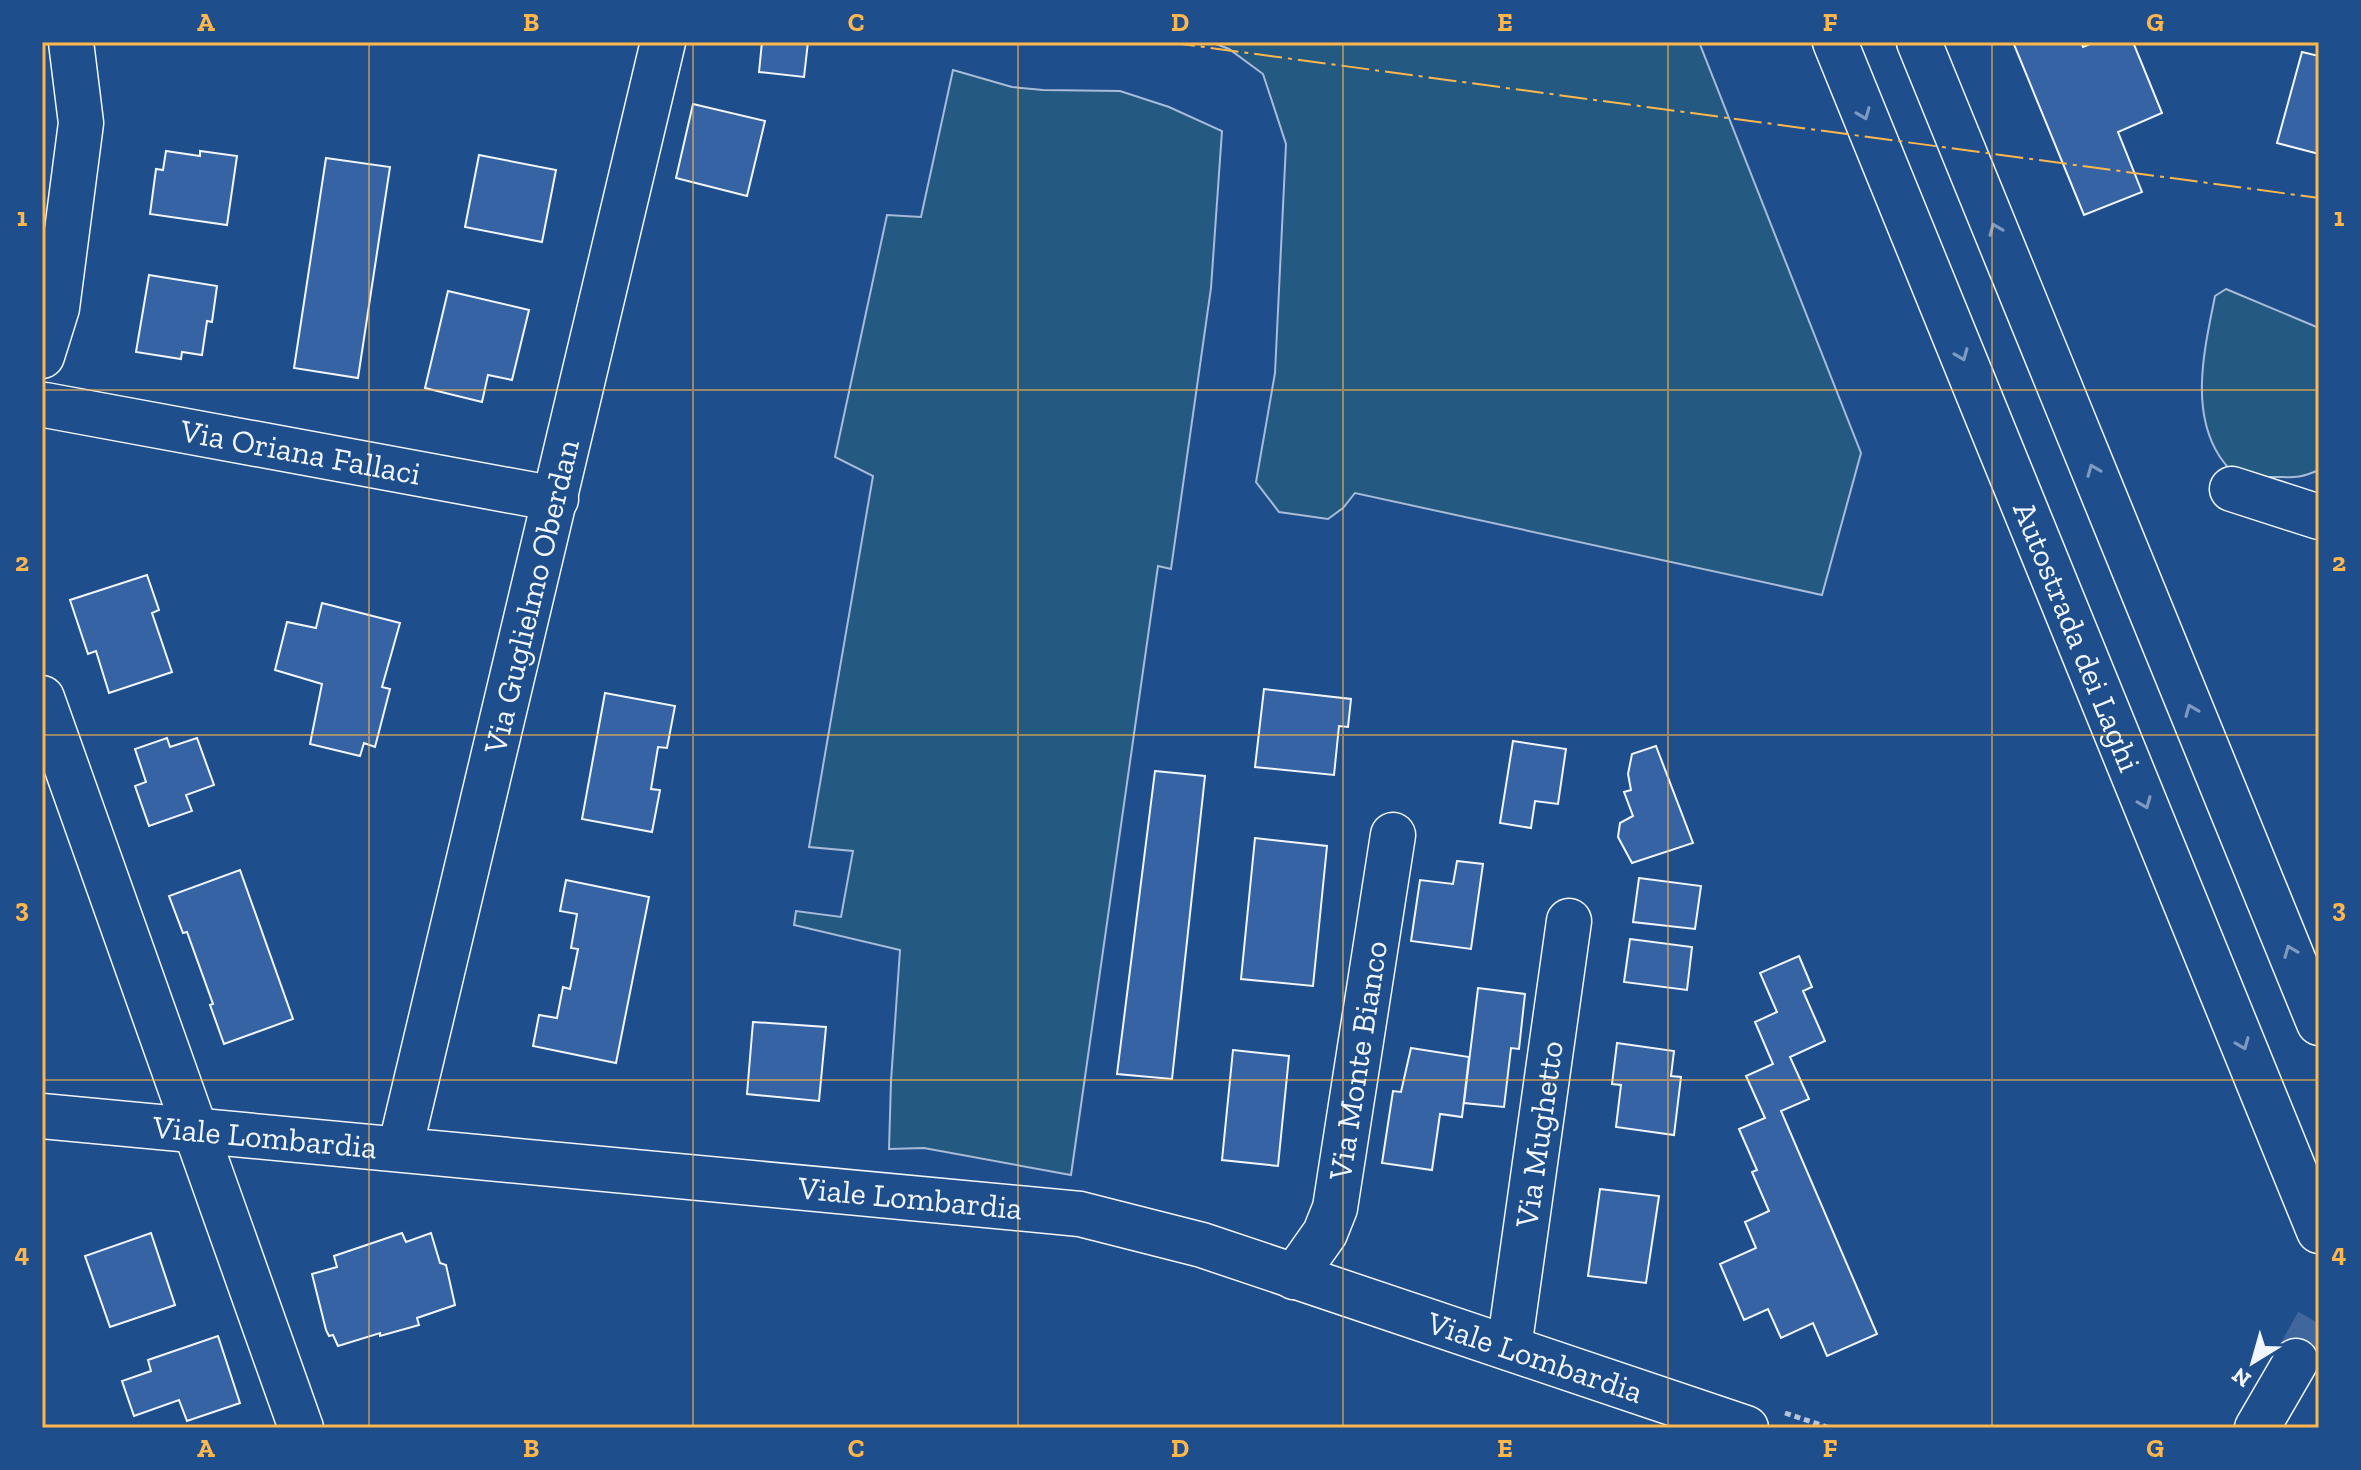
<svg xmlns="http://www.w3.org/2000/svg" width="2361" height="1470" font-family="'Zilla Slab',serif">
	<style>
		.green { fill: #245a82; stroke: #a8bbd7; stroke-width: 2 }
		.building { fill: #3563a3; stroke: #f2f6ff; stroke-width: 2 }
		.lines { fill: none; stroke-linecap: round; stroke-linejoin: round }
		.minor-tunnel { stroke: #3f679d; stroke-width: 44; stroke-dasharray: 44 22; stroke-linecap: butt }
		.minor-casing { stroke: #f2f6ff; stroke-width: 47 }
		.highway-casing { stroke: #f2f6ff; stroke-width: 47 }
		.path { stroke: #b3c4dc; stroke-width: 5; stroke-dasharray: 6 4; stroke-linecap: butt }
		.minor { stroke: #1f4e8c; stroke-width: 44 }
		.highway { stroke: #1f4e8c; stroke-width: 44 }
		.power { stroke: #ffb74d; stroke-width: 2; stroke-dasharray: 28 6 4 6; stroke-linecap: butt }
		.oneway { stroke: #7e9ac0 }
		.grid { fill: none; stroke: #ffb74d; stroke-width: 2; stroke-opacity: 0.55 }
		.labels { text-anchor: middle; stroke-width: 6; stroke-linejoin: round; paint-order: stroke }
		.street-label { font-size: 32px; fill: #f2f6ff; stroke: #1f4e8c }
		.neatline { fill: none; stroke: #ffb74d; stroke-width: 3 }
		.grid-label { font-size: 26px; text-anchor: middle; font-weight: bold; fill: #ffb74d }
	</style>
	<rect width="100%" height="100%" fill="#1f4e8c"/>
	<path class="green" d="M1211,42h488l162,411 -39,142 -467,-102 -12,15 -15,11 -49,-7 -23,-30 19,-109 11,-229 -23,-70 -34,-25z
		M953,70l59,17 31,3 77,1 49,16 53,24 -11,157 -40,281 -13,-3 -87,609 -147,-27 -35,1 2,-68 9,-131 -106,-25 2,-14 45,6 12,-66 -44,-4 64,-371 -38,-19 52,-242 34,2z
		M2226,289l93,39v142c-21,9 -25,7 -47,7 -8,0 -17,4 -25,2 -13,-3 -20,-12 -27,-22 -31,-47 -15,-110 -5,-161z"/>
	<path class="building" d="M762,42h46l-4,35 -45,-5z
		M2013,42h68l2,5 12,-5h38l29,71 -44,19 24,60 -58,23z
		M2302,52l17,4v98l-42,-11z
		M693,104l72,17 -18,75 -71,-18z
		M166,151l34,5v-5l37,5 -10,69 -77,-11 6,-45 7,1z
		M479,155l77,15 -14,72 -77,-15z
		M326,158l64,9 -32,211 -64,-10z
		M149,275l68,11 -5,36 -5,-1 -5,34 -20,-3 -1,7 -45,-7z
		M448,291l81,19 -17,70 -24,-5 -6,27 -57,-14z
		M147,575l12,35 -7,3 20,59 -63,21 -13,-42 -8,3 -18,-54z
		M322,603l78,20 -18,64 8,2 -15,58 -11,-4 -4,13 -50,-12 12,-60 -47,-14 12,-48 29,6z
		M1264,689l87,10 -3,28 -9,-1 -5,49 -79,-8z
		M605,693l70,13 -8,42 -9,-1 -7,42 9,1 -8,42 -70,-13z
		M167,738l3,9 27,-9 17,47 -28,10 6,16 -43,15 -14,-40 11,-4 -11,-33z
		M1513,741l53,8 -8,55 -23,-3 -4,27 -31,-5z
		M1656,746l37,97 -61,20 -14,-26 2,-14 13,-7 -9,-24 7,-2 -3,-16 4,-20z
		M1155,771l50,5 -33,303 -55,-5z
		M1255,838l72,8 -14,140 -72,-7z
		M1457,861l26,3 -12,85 -60,-8 9,-61 33,4z
		M240,870l53,149 -69,25 -14,-39 3,-1 -26,-72 -4,1 -14,-37z
		M1639,878l62,8 -6,43 -62,-7z
		M566,880l83,17 -33,166 -83,-17 6,-31 18,3 6,-31 7,2 8,-40 -7,-1 6,-34 -17,-3z
		M1630,939l62,8 -5,43 -63,-8z
		M1799,956l13,31 -9,4 22,50 -35,16 19,42 -28,12 96,223 -50,22 -14,-33 -32,15 -13,-29 -24,11 -24,-56 36,-16 -11,-26 24,-11 -17,-39 5,-2 -18,-41 26,-11 -19,-42 27,-12 -18,-42 22,-10 -17,-39z
		M1478,988l47,6 -6,55 -8,-1 -7,59 -40,-4z
		M753,1022l73,5 -7,74 -72,-7z
		M1617,1043l57,8 -3,25 10,1 -7,58 -58,-8 5,-42 -9,-1z
		M1411,1048l58,9 -7,60 -22,-3 -8,56 -50,-7 11,-72 8,1z
		M1233,1050l56,6 -11,110 -56,-6z
		M1600,1189l59,7 -13,87 -58,-7z
		M151,1233l24,72 -65,22 -25,-71z
		M402,1233l4,9 25,-9 9,30 6,2 9,40 -38,13 2,7 -39,11v-3l-42,13 -5,-11 -4,1 -3,-6 -14,-56 25,-7 -3,-11z
		M218,1336l22,67 -53,18 -8,-21 -45,16 -12,-35 29,-10 -3,-11z"/>
	<g class="lines">
		<path class="minor-tunnel" d="M2296,1361l23,-41"/>
		<g class="minor-casing">
			<g id="minor">
				<path d="M42,356l15,-48 24,-185 -10,-81"/>
				<path id="s1" d="M45,405l511,94"/>
				<path d="M2232,489l87,28"/>
				<path d="M42,698l259,730"/>
				<path id="s2" d="M42,1116l1038,98 122,31 544,183"/>
				<path id="s3" d="M400,1149l263,-1107"/>
				<path id="s4" d="M1294,1277l31,-44 10,-25 58,-373"/>
				<path id="s5" d="M1509,1348l60,-427"/>
				<path d="M2257,1428l39,-67"/>
			</g>
		</g>
		<g class="highway-casing">
			<g id="highway">
				<path id="s6" d="M1835,42l484,1189"/>
				<path d="M1919,42l400,981"/>
			</g>
		</g>
		<path class="path" d="M1785,1413l45,15"/>
		<use href="#minor" class="minor"/>
		<use href="#highway" class="highway"/>
		<path class="power" d="M1167,42l1152,156"/>
	</g>
	<defs><path id="oneway-chevron" d="M-2-3.5L2.5 0L-2 3.5" fill="none" stroke-width="1.6" stroke-linecap="round" stroke-linejoin="round" transform="scale(2)"/></defs>
	<g class="oneway">
		<use href="#oneway-chevron" transform="translate(1864 114) rotate(68)"/>
		<use href="#oneway-chevron" transform="translate(1995 229) rotate(-112)"/>
		<use href="#oneway-chevron" transform="translate(1962 355) rotate(68)"/>
		<use href="#oneway-chevron" transform="translate(2093 470) rotate(-112)"/>
		<use href="#oneway-chevron" transform="translate(2191 710) rotate(-112)"/>
		<use href="#oneway-chevron" transform="translate(2145 803) rotate(68)"/>
		<use href="#oneway-chevron" transform="translate(2290 951) rotate(-112)"/>
		<use href="#oneway-chevron" transform="translate(2243 1044) rotate(68)"/>
	</g>
	<path class="grid" d="M369,42v1386M693,42v1386M1018,42v1386M1343,42v1386M1668,42v1386M1992,42v1386M42,390h2277M42,735h2277M42,1080h2277"/>
	<g class="labels">
		<g class="street-label">
			<text dy="11" stroke="none"><textPath href="#s1" startOffset="260">Via Oriana Fallaci</textPath></text>
			<text dy="11" stroke="none"><textPath href="#s3" startOffset="568">Via Guglielmo Oberdan</textPath></text>
			<text dy="11" stroke="none"><textPath href="#s6" startOffset="642">Autostrada dei Laghi</textPath></text>
			<text dy="11" stroke="none"><textPath href="#s4" startOffset="230">Via Monte Bianco</textPath></text>
			<text dy="11" stroke="none"><textPath href="#s5" startOffset="216">Via Mughetto</textPath></text>
			<text dy="11" stroke="none"><textPath href="#s2" startOffset="224">Viale Lombardia</textPath></text>
			<text dy="11" stroke="none"><textPath href="#s2" startOffset="872">Viale Lombardia</textPath></text>
			<text dy="11" stroke="none"><textPath href="#s2" startOffset="1520">Viale Lombardia</textPath></text>
		</g>
	</g>
	<rect width="2361" height="1470" fill="none" stroke="#1f4e8c" stroke-width="88"/>
	<g transform="translate(2253 1362) rotate(217)" stroke="#1f4e8c" stroke-width="6" paint-order="stroke">
	<path d="M0-6L14 30L0 20L-14 30Z" fill="#f2f6ff"/>
	<text y="-12" font-size="22" font-weight="bold" text-anchor="middle" fill="#f2f6ff">N</text>
	</g>
	<rect x="44" y="44" width="2273" height="1382" class="neatline"/>
	<g class="grid-label">
		<text x="206" y="31">A</text>
		<text x="531" y="31">B</text>
		<text x="856" y="31">C</text>
		<text x="1180" y="31">D</text>
		<text x="1505" y="31">E</text>
		<text x="1830" y="31">F</text>
		<text x="2155" y="31">G</text>
		<text x="22" y="226">1</text>
		<text x="2339" y="226">1</text>
		<text x="22" y="571">2</text>
		<text x="2339" y="571">2</text>
		<text x="22" y="917">3</text>
		<text x="2339" y="917">3</text>
		<text x="22" y="1262">4</text>
		<text x="2339" y="1262">4</text>
		<text x="206" y="1457">A</text>
		<text x="531" y="1457">B</text>
		<text x="856" y="1457">C</text>
		<text x="1180" y="1457">D</text>
		<text x="1505" y="1457">E</text>
		<text x="1830" y="1457">F</text>
		<text x="2155" y="1457">G</text>
	</g>
</svg>
